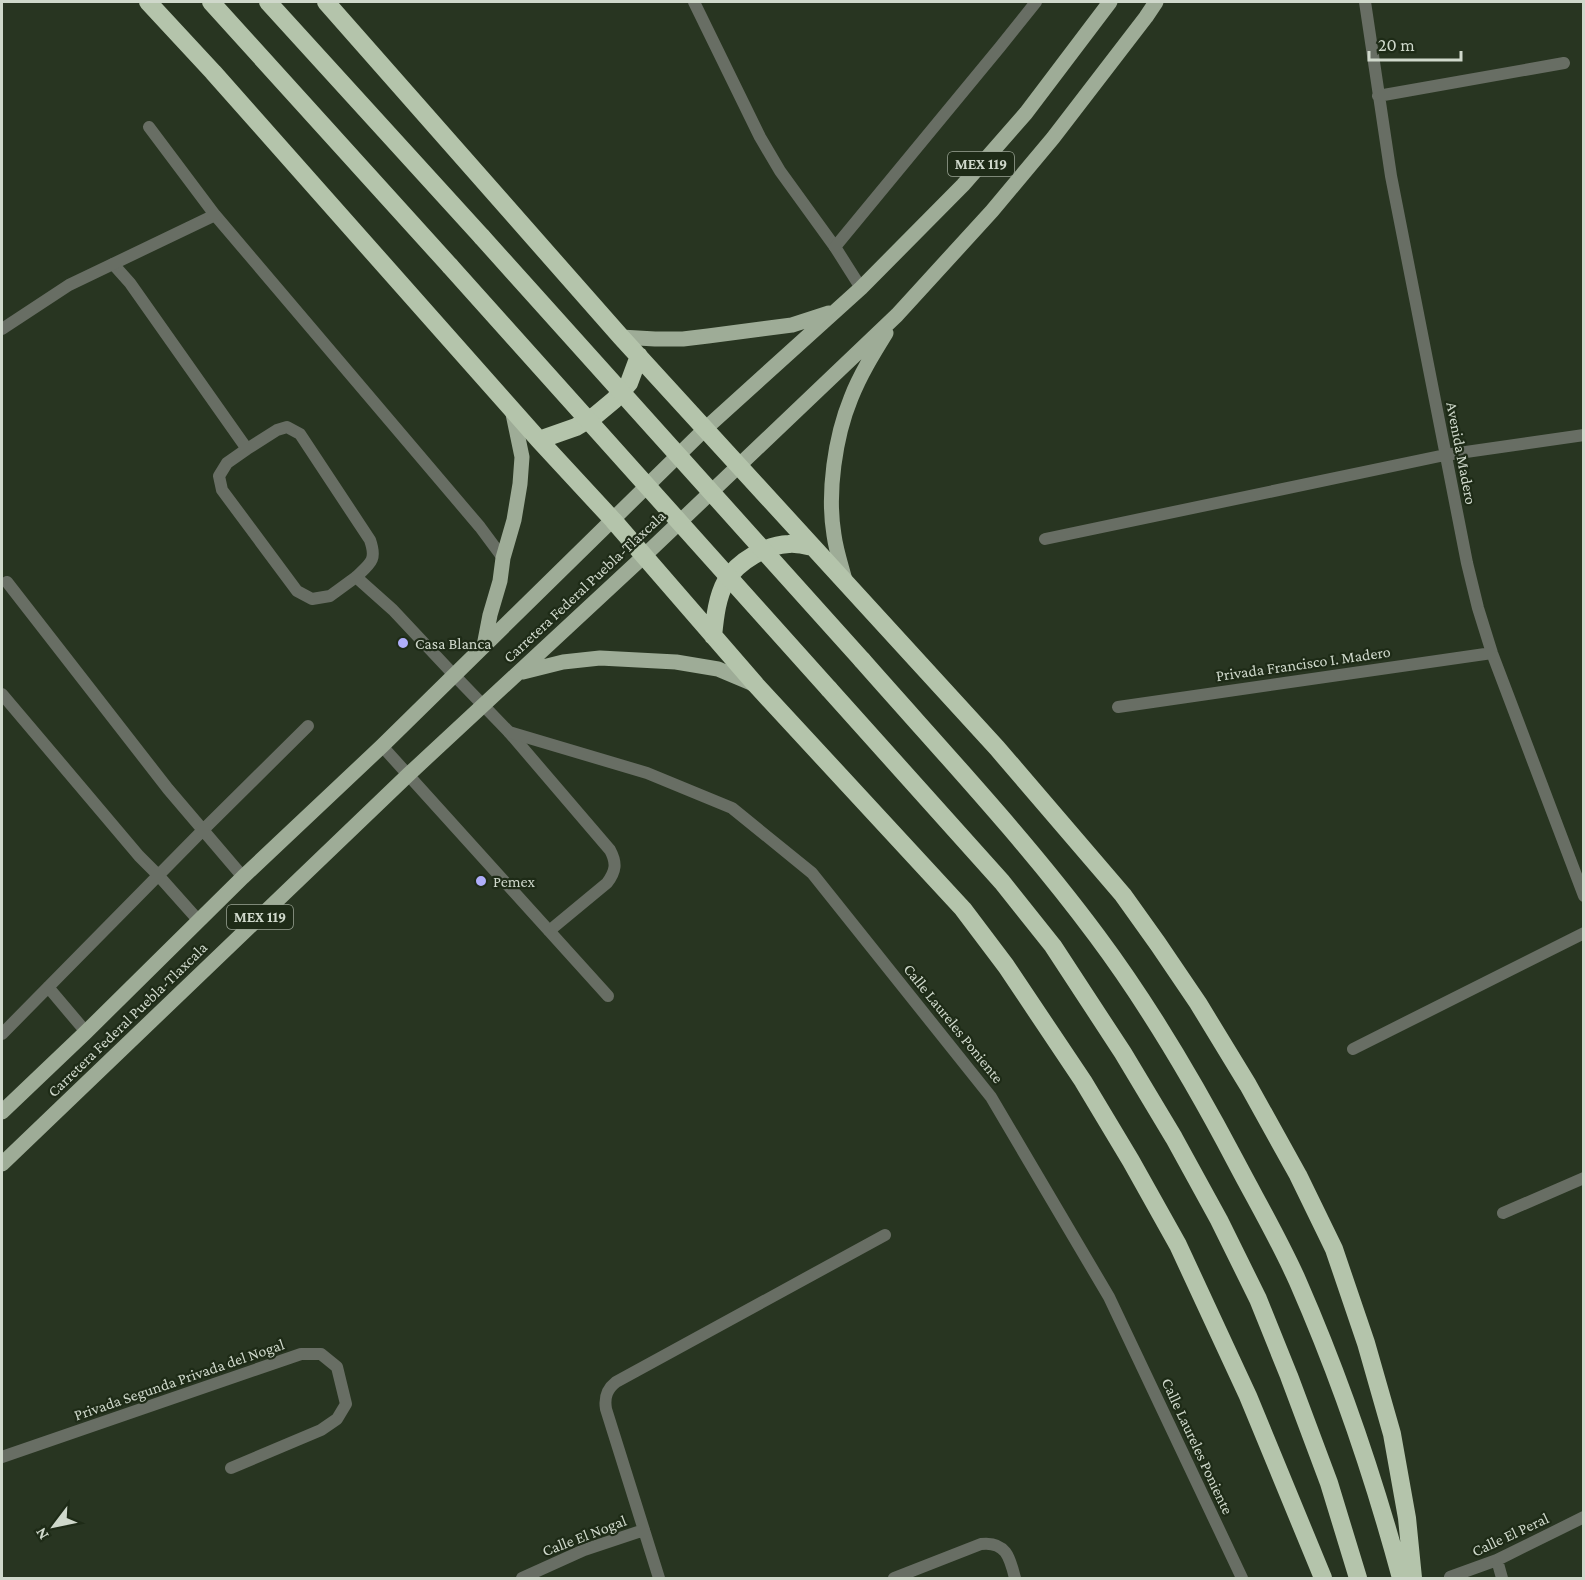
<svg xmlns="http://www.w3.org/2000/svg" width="1585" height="1580" font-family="'Crimson Pro',serif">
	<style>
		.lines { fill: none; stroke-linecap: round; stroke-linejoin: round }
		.service { stroke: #686e64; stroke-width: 12 }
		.minor { stroke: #686e64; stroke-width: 12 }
		.primary { stroke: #9eac97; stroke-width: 15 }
		.motorway { stroke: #b4c4ab; stroke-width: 18 }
		.motorway-bridge { stroke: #b4c4ab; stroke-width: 18 }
		.poi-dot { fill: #afaefa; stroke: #1e2b17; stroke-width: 2 }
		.labels { text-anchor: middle; stroke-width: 4.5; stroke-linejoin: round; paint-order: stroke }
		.shield { fill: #1e2b17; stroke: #9aa495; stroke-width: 1.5 }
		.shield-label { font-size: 15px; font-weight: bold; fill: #cfd8cb }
		.street-label { font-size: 16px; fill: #cfd8cb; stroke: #1e2b17 }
		.poi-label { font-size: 16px; fill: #cfd8cb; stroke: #1e2b17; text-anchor: start }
	</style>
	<rect width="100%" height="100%" fill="#283521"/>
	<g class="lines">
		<path class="service" d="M694,2l66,135 20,34 55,76
			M113,264l17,19 117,166 -20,14 -8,13 3,14 75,101 15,8 18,-3 26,-19 37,33 61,65
			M247,449l30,-19 10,-3 13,7 70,106c7,20 1,23 -14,37
			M1445,455l139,-20
			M509,732l101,118c7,13 6,21 -3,33l-58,48
			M382,746l226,250
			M1353,1049l231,-116
			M2,1457l299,-103h20l16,13 9,37 -9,15 -16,11 -90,38"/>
		<path class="minor" d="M1365,2l26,174 76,387 11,45 14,45 92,243
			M1378,96l186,-33
			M149,127l66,88 265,312 23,31
			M861,288l-26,-41 165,-200 36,-45
			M2,329l67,-44 146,-70
			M1045,539l400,-84
			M7,582l161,207 75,88
			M454,675l55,57 138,41 85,35 80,65 179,224 118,200 133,281
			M2,694l137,162 19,19 41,46
			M1118,707l374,-54
			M48,987l38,45
			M2,1034l201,-204 105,-104
			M1503,1213l81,-35
			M1497,1560l5,18
			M1450,1577l47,-17 87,-43
			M522,1578l62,-28 60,-20
			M659,1578l-53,-169c-2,-12 1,-20 10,-27l269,-147
			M894,1578l87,-34c25,-3 29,14 34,34"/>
		<path class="primary" d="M621,337l34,2h28l25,-3 84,-11 37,-12
			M845,580c-4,-15 -9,-30 -11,-45 -7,-42 1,-98 17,-137 9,-23 22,-44 35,-65
			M484,646l6,-31 10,-34 3,-23 11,-38 6,-36 2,-27 -10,-48
			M523,672l40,-10 37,-4 76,4 42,7 38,16
			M2,1112l84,-80 157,-155 139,-131 323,-317 156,-141 102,-103 63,-72 84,-111
			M2,1164l407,-390 235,-218 253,-241 95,-104 61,-73 93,-121 10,-15"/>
		<path class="motorway" d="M148,2l65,70 326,368 74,80 143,165 207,224 43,57 77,115 48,80 47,84 70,151 75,182
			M211,2l239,264
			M268,2l214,235
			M326,2l295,335 376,411 126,147 35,49 40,59 50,82 50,90 36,74 32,94 26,91 15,84 6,60
			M539,440l37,-13 20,-12 18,-15 15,-17 10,-27
			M713,636c2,-19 4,-39 13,-55 12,-20 40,-36 63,-37 8,-1 16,2 24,3
			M862,660c80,91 163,179 235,276 53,71 98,148 139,226 21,40 44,79 62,120 42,96 76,196 103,296
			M829,689l173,193 51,64 70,107 51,85 45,82 39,79 31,77 40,107 29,95"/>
		<path class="motorway-bridge" d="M482,237l380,423
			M450,266l379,423"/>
	</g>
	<g class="poi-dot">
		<circle cx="403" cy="643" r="6"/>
		<circle cx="481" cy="881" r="6"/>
	</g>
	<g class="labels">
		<g class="shield">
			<rect x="948" y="152" width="66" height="24" rx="4.5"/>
			<rect x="227" y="905" width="66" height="24" rx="4.5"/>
		</g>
		<g class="shield-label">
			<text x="981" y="169">MEX 119</text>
			<text x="260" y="922">MEX 119</text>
		</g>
		<g class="street-label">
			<text transform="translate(1462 453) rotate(79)" y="6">Avenida Madero</text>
			<text transform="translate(584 586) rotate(-43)" y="6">Carretera Federal Puebla-Tlaxcala</text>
			<text transform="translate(1303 663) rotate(-8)" y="6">Privada Francisco I. Madero</text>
			<text transform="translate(127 1019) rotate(-44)" y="6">Carretera Federal Puebla-Tlaxcala</text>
			<text transform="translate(954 1023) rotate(51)" y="6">Calle Laureles Poniente</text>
			<text transform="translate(179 1379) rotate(-19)" y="6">Privada Segunda Privada del Nogal</text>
			<text transform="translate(1198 1446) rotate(65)" y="6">Calle Laureles Poniente</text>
			<text transform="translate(1510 1534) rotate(-25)" y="6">Calle El Peral</text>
			<text transform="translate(584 1535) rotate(-21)" y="6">Calle El Nogal</text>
		</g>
		<g class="poi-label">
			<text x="415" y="649">Casa Blanca</text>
			<text x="493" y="887">Pemex</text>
		</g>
	</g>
	<rect width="1585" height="1580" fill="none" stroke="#cfd8cb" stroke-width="6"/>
	<g transform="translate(54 1526) rotate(238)" stroke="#1e2b17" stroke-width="4.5" paint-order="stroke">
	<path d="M0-4.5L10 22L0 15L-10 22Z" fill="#cfd8cb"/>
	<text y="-9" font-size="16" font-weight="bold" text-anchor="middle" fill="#cfd8cb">N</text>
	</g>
	<path d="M1369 51v9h92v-9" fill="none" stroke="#cfd8cb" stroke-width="3"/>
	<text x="1378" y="51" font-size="18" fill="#cfd8cb" stroke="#1e2b17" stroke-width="4.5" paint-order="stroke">20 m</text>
</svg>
